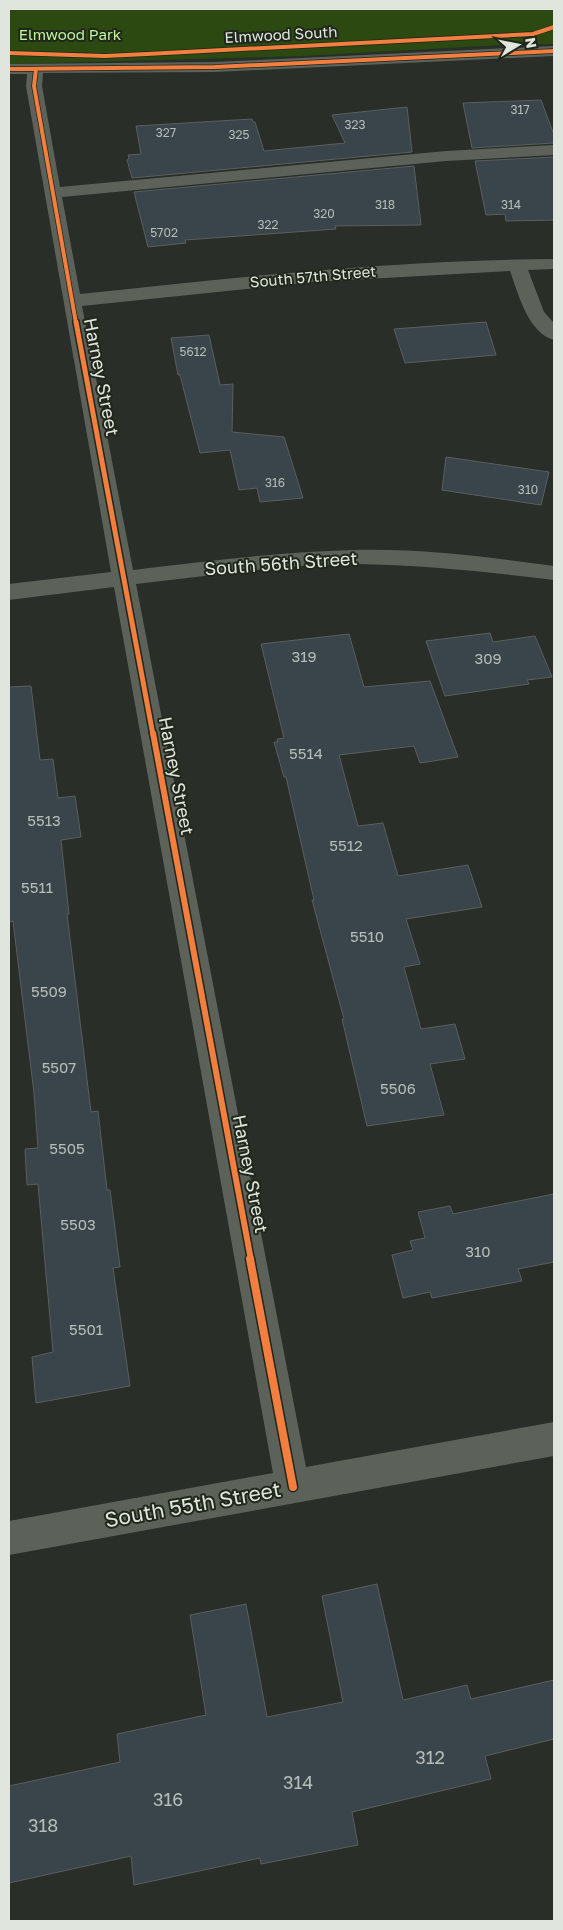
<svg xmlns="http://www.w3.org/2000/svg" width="563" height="1930" font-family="'Golos Text',sans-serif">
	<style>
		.green { fill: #2c4912 }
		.building { fill: #39444b; stroke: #5b5e5e }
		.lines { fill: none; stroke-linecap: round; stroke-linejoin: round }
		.minor { fill: #5c6259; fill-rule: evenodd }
		.cycleway-far3-casing { stroke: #20271b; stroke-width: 5.5 }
		.cycleway-far2-casing { stroke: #20271b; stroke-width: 8 }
		.cycleway-far1-casing { stroke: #20271b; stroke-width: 9 }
		.cycleway-casing { stroke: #20271b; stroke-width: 11 }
		.cycleway-far3 { stroke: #f27e40; stroke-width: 4 }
		.cycleway-far2 { stroke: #f27e40; stroke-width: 5 }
		.cycleway-far1 { stroke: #f27e40; stroke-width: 6 }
		.cycleway { stroke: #f27e40; stroke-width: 8 }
		.labels { text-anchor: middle; stroke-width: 4; stroke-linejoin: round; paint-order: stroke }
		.far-number-label { font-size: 12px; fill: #b6beb9 }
		.far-park-label { font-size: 15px; fill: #bef699; stroke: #20271b }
		.far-street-label { font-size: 15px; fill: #e0e6de; stroke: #20271b }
		.number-label { font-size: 15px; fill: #b6beb9 }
		.street-label { font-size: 18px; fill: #e0e6de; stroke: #20271b }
		.near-number-label { font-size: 18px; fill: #b6beb9 }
		.near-street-label { font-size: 21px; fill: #e0e6de; stroke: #20271b }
	</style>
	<rect width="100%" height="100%" fill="#2a2e28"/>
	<path class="green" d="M9,9h545v35h-37l-216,12 -292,8z"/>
	<path class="building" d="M541,100l13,35v8l-82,5 -9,-45z
		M407,107l5,45 -280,26 -5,-18 2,-1 -1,-4 13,-1 -5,-28 116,-7 1,3h2l9,29 81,-8 -13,-28z
		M554,157v63l-48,1 -1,-7 -19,1 -11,-54z
		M414,166l7,59 -86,1 1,3 -151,11 1,3 -38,4 -14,-55z
		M486,322l10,33 -91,8 -11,-34z
		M209,335l11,50 13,-1 -1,48 52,5 19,61 -43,4 -3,-14 -18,2 -9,-40 -30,3 -20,-78h-2l-7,-37z
		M446,457l103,15 -8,33 -99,-15z
		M490,633l3,9 42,-6 17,41 -25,3 2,4 -84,12 -19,-55z
		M349,634l15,53 66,-6 28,76 -38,6 -6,-17 -75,9 19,71 25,-3 15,53 70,-11 14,42 -76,12 14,45 -16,3 17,62 34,-5 10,35 -35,5 14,51 -77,11 -25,-107h2l-32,-119h2l-28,-123h-2l-10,-35h4l-1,-3 7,-1 -23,-94z
		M31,686l9,74 13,-1 5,39 17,-2 6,41 -20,3 8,74h-2l24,198 7,-1 9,79h3l10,77 -7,1 17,118 -94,17 -4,-46 21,-5 -15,-168 -11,1 -2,-36 13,-1 -4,-55 -21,-172 -4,1v-235z
		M554,1194v68l-36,7 4,12 -90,17 -2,-6 -27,6 -11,-43 21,-5 -3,-9 15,-3 -7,-26 32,-6 3,8z
		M377,1584l26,116 64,-15 4,14 83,-19v59l-69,17 6,23 -139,33 6,33 -97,19 -1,-6 -126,27 -3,-29 -122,27v-97l111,-24 -3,-28 89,-19 -16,-100 56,-11 21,113 76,-15 -21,-106z"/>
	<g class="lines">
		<path class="minor" d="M554,46v10l-339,16 -172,1 -1,13 18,101 386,-36 108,-6v10l-108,6 -384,36 18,97c158,-17 316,-34 474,-35v10l-26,1 16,42 10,11v17c-26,-7 -36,-47 -44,-69l-197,11 -231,24 51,264c74,-9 147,-18 220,-20 67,-2 135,7 201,16v14c-66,-8 -131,-15 -198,-16 -73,0 -147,12 -220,20l170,883 248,-45v34l-545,99v-34l264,-48 -159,-886 -105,13v-16l102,-12 -85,-486 1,-12h-18v-10l206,-2z"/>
		<g class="cycleway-far3-casing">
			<path id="cycleway-far3" d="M9,53l96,3 42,-2 386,-20 21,-7
				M9,69l206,-2 339,-16
				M36,69l-2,17 42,237"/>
		</g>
		<g class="cycleway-far2-casing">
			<path id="cycleway-far2" d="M76,322l77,413"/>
		</g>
		<g class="cycleway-far1-casing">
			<path id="cycleway-far1" d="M153,733l98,527"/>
		</g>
		<g class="cycleway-casing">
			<path id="cycleway" d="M250,1259l43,228"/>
		</g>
		<use href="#cycleway-far3" class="cycleway-far3"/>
		<use href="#cycleway-far2" class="cycleway-far2"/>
		<use href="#cycleway-far1" class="cycleway-far1"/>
		<use href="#cycleway" class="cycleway"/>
	</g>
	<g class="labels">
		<g class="far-number-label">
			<text x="520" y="114">317</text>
			<text x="355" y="129">323</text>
			<text x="166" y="137">327</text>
			<text x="239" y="139">325</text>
			<text x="385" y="209">318</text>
			<text x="511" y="209">314</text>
			<text x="324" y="218">320</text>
			<text x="268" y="229">322</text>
			<text x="164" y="237">5702</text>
			<text x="193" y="356">5612</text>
			<text x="275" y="487">316</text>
			<text x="528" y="494">310</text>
		</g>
		<g class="far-park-label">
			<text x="70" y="40">Elmwood Park</text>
		</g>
		<g class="far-street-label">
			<text transform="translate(281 35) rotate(-3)" y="5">Elmwood South</text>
			<text transform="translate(313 277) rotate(-5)" y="5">South 57th Street</text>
		</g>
		<g class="number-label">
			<text x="304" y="662">319</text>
			<text x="488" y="664">309</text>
			<text x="306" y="759">5514</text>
			<text x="44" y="826">5513</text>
			<text x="346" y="851">5512</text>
			<text x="37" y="893">5511</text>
			<text x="367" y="942">5510</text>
			<text x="49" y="997">5509</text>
			<text x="59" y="1073">5507</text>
			<text x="398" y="1094">5506</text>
			<text x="67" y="1154">5505</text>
			<text x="78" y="1230">5503</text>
			<text x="478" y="1257">310</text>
			<text x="86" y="1335">5501</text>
		</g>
		<g class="street-label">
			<text transform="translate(101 377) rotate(79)" y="6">Harney Street</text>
			<text transform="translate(281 564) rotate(-4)" y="6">South 56th Street</text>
			<text transform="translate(176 776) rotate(79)" y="6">Harney Street</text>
			<text transform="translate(250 1174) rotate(79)" y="6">Harney Street</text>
		</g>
		<g class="near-number-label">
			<text x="430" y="1764">312</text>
			<text x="298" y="1789">314</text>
			<text x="168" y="1806">316</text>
			<text x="43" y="1832">318</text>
		</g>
		<g class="near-street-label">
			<text transform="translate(193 1505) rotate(-10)" y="7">South 55th Street</text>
		</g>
	</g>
	<rect width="563" height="1930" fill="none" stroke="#e0e6de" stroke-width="20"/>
	<g transform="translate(518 45) rotate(80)" stroke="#20271b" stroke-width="4" paint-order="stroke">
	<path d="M0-4L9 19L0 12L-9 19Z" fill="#e0e6de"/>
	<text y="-8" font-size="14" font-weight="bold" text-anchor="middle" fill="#e0e6de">N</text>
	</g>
</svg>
